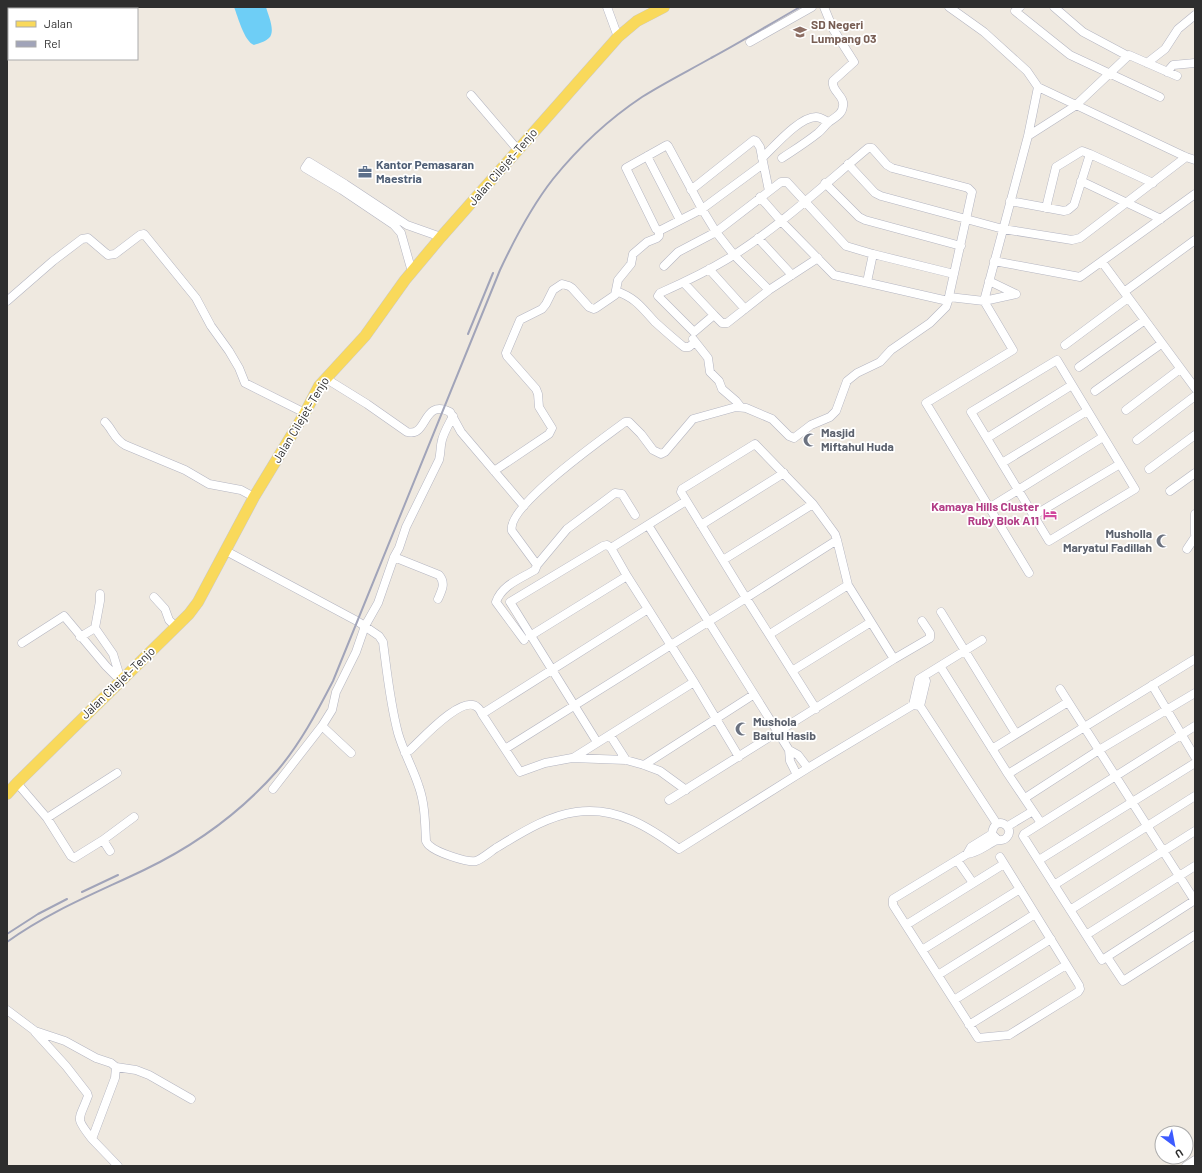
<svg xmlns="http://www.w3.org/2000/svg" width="1202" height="1173" font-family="Barlow,sans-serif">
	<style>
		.water { fill: #6ecef6 }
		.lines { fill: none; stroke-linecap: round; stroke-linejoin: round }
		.minor-casing { stroke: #b4b5c1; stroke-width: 9 }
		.major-casing { stroke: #c9c9c9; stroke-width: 12 }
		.minor { stroke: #fff; stroke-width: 8 }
		.major { stroke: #f9d95b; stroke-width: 11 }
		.rail { stroke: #a1a4b9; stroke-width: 2 }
		.labels { text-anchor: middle; stroke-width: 3.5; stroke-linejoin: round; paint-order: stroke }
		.education-label { font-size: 12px; font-weight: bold; fill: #785e54; stroke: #fff; text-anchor: start }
		.service-label { font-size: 12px; font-weight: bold; fill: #4e5e75; stroke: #fff; text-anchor: start }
		.street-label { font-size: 12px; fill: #2e2e2e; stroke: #fff }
		.worship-label { font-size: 12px; font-weight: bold; fill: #5b616d; stroke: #fff; text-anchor: start }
		.hotel-label { font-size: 12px; font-weight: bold; fill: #b23c85; stroke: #fff; text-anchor: end }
	</style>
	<rect width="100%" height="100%" fill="#efe9e0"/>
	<path class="water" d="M234,7h32c2,8 10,24 3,31 -4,4 -10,5 -15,7 -10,-4 -16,-28 -20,-38z"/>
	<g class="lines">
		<g class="minor-casing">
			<path id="minor" d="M607,7l11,30
				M949,7l35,25 43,39 11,16 148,70 9,3
				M1020,7l-5,4 55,44 90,42
				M1054,7l29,25 45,24 1,-1 48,21
				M750,42l62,-35
				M1147,63l18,-14 13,-20 17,-14
				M1167,72l6,-7 22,-2
				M471,95l47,55
				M1028,136l47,-30 53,-50
				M647,156l33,64
				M762,158c12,-11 37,-41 54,-41 5,0 8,3 12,5
				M782,158c12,-8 25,-16 36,-25 4,-3 7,-8 11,-11 6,-5 13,-7 14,-16 2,-10 -12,-15 -10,-25l21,-19 -21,-33 -9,-22
				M763,164l-61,45 -43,22 -3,-2 -30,-61 41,-23 1,1 34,63 14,23 18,23 35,35
				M848,164l27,29 6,3 122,33 69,11 8,-2 106,-81
				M1081,181l80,38
				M825,183l34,34 6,3 96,26
				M691,190l63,-50 2,1 4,6 9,44
				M760,197l21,24 53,54 114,26 24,-109 -4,-4 -76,-20 -5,-3 -15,-17h-4c-43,36 -87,77 -134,107 -24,15 -49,27 -74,38l-2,3 36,36 20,-17 8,8h5l42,-33 49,-32
				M1010,201l54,10 4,-1 6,-5 16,-51 63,29
				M1046,208l10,-41 26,-16 8,3
				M758,238l34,37
				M994,261l86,16 115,-83
				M1102,262l93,126
				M664,266l14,-14 38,-20 65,-50h6l59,64 27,8 81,20
				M709,269l36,40
				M412,272l-11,-39 -7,-8 -52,-35 -37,-22 4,-6 36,22 62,41 34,12
				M989,281l27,13
				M867,282l6,-28
				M684,283l30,32
				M616,291c20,7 26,17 39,31 10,9 19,17 29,25h5l6,-5
				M1124,292l71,-52
				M1016,294l-32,7 29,49 -87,53 103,170
				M949,297l35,4 44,-165 10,-49
				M7,301l46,-40 29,-22 6,-1 20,17 7,-1 25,-19 4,-1 52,64 15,28 18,25 10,17 6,15 60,30
				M693,339l15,19 2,14 9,9 3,8 14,12 4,5
				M1065,345l63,-47
				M1057,360l78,129 -86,52 -78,-129z
				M1079,367l66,-47
				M325,378l42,26 40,28c21,6 15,-34 43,-20l11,20 63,74
				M1095,391l66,-47
				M1126,410l54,-41
				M105,422c8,8 9,17 20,23l60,25 24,14 32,6 13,7
				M987,438l85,-53
				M1137,440l58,-44
				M1002,463l85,-52
				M1149,469l46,-34
				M494,471l55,-37 3,-6 -13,-21 -1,-13 -2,-5 -29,-33 -1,-3 14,-33 22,-11 4,-5 7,-14 9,-6 7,2 3,2 17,19 5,2 2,-1 19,-13 3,-15 13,-16 2,-10 14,-12 10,-4 2,-2v-5
				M1170,491l25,-18
				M989,508l114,-71
				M1195,514v20
				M1033,516l87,-52
				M648,525l141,225 1,11 7,14
				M701,525l83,-52
				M837,540l-91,58 -65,-106 1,-3 73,-45 58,60 22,30 2,6 11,45 46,74
				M1187,549l8,-12
				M226,551l131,70 22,15 4,6c4,30 7,61 15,91 5,18 15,35 21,54 6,17 6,36 7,54 1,2 2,4 4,5 6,6 37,17 46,15 6,-2 14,-9 20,-13 25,-15 51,-32 80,-36 40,-6 73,15 103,37l129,-81 105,-63 7,1
				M394,557l45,18c7,8 3,15 -1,24
				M723,560l90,-56
				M537,565l30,-36 48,-36 7,1 13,21
				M627,576l-16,-28 75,-47
				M100,594v7l-5,27 18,26 8,26
				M154,597l11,12 4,11 7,7
				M941,612l75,122
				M770,634l78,-49
				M530,636l97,-60 21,33
				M80,637l15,-9
				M524,640l-28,-38c6,-17 24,-23 39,-32l2,-5 -25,-34c-7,-24 93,-94 113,-109h4l12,12 12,16 8,4 4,-2 28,-33 43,-12 10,1 26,11 17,17 5,2 17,-13 19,-8 6,-6 11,-30 10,-8 23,-11 11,-12 39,-27 16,-16 2,-6
				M22,643l42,-27 42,50 15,15
				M940,666l68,108
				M792,671l79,-49
				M924,676l2,5 -6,25 77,118
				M1152,685l43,72
				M1060,689l135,212
				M913,705l6,-26 63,-39
				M1195,726l-171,108 -1,2 79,124 93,-60
				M610,735l16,25
				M597,742l-87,-140 93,-56 4,-1 4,3
				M505,749l241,-151 70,111
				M992,749l76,-47
				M789,750l9,5 10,13
				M351,753l-29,-27 10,-16 4,-18 20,-40 9,-26 13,-23 16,-46 5,-9 7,-21 33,-67c2,-7 1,-13 3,-20 2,-8 7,-16 11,-24
				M405,753l5,-3c11,-10 52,-56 67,-43 2,1 4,5 5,7
				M573,758l121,-76
				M644,765l109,-70
				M17,783l30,35 70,-45
				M273,789l49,-63
				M686,790l-26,-19 -16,-6 -18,-5 -54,-2 -27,5 -25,9 -38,-58 166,-105 46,73 45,75
				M1025,798l74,-48 96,-57
				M669,800l225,-141 36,-21v-5l-8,-12
				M47,818l24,38 3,2 29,-18
				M1041,823l-33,-49 187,-115
				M1008,826l25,-15
				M997,839l-5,-5c2,-21 24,-7 15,3 -3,5 -10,2 -14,5 -9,5 -16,11 -26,12l-74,45v6l85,133 31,-3 69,-43 2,-3 -1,-4 -79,-128
				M110,851l-7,-11 31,-23
				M967,854l4,-7 21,-13
				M957,860l16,23
				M1039,860l156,-97
				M1054,885l141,-89
				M1070,910l125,-79
				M906,925l98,-61
				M1086,935l109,-69
				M922,950l98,-61
				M1107,957l16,24 72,-46
				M938,975l97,-61
				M954,1000l97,-61
				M7,1010l28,21 30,10 31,17 15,5 5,4 -1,11 -23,61 26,27
				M969,1025l97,-60
				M35,1032l31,34 21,27 1,3c-9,25 -14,20 4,43
				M116,1067l20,3 13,5 42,24
				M1186,1166l9,-6"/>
		</g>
		<g class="major-casing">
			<path id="major" d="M7,794l10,-11 172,-169 9,-12 56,-105 51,-84 14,-27 46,-50 40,-56 36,-43 177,-200 19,-16 27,-14"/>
		</g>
		<use href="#minor" class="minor"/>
		<use href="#major" class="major"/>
		<path class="rail" d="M468,334l25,-61
			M82,892l36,-17
			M7,934l31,-20 29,-15
			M7,942c43,-31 89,-49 137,-72 50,-24 96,-57 133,-99 23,-27 40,-59 56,-90l167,-411c15,-32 31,-63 53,-91 25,-31 56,-60 89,-82 22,-14 46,-26 69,-39 30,-16 59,-34 89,-51"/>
	</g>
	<defs>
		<g id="school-bare" transform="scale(1.08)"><path d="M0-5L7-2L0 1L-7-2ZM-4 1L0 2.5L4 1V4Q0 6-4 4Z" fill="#8d6e63" stroke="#fff" stroke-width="2.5" paint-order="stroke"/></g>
		<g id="office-bare" transform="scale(1.08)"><path d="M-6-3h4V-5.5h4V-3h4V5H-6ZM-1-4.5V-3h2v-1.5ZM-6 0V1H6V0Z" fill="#5c6f8a" stroke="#fff" stroke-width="2.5" paint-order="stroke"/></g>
		<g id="mosque-bare" transform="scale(1.08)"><path d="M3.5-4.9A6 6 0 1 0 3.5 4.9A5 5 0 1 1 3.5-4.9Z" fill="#6b7280" stroke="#fff" stroke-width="2.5" paint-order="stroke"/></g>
		<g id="hotel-bare" transform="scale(1.08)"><path d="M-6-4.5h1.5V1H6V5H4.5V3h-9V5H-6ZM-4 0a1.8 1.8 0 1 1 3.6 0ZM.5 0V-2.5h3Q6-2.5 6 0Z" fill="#d1479c" stroke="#fff" stroke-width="2.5" paint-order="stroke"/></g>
	</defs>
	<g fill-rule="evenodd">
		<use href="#school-bare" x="800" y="32"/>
		<use href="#office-bare" x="365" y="172"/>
		<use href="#mosque-bare" x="810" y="440"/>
		<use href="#hotel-bare" x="1050" y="514"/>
		<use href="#mosque-bare" x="1163" y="541"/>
		<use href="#mosque-bare" x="742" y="729"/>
	</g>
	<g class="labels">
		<g class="education-label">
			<text x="811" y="29">SD Negeri<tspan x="811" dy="14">Lumpang 03</tspan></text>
		</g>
		<g class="service-label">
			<text x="376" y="169">Kantor Pemasaran<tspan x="376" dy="14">Maestria</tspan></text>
		</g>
		<g class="street-label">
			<text transform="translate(503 167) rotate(-49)" y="4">Jalan Cilejet–Tenjo</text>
			<text transform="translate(301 420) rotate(-59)" y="4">Jalan Cilejet–Tenjo</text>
			<text transform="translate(118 683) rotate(-44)" y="4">Jalan Cilejet–Tenjo</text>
		</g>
		<g class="worship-label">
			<text x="821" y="437">Masjid<tspan x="821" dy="14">Miftahul Huda</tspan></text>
			<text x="1152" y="538" text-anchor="end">Musholla<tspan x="1152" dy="14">Maryatul Fadillah</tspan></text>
			<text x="753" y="726">Mushola<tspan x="753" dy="14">Baitul Hasib</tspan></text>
		</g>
		<g class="hotel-label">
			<text x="1039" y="511">Kamaya Hills Cluster<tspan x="1039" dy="14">Ruby Blok A11</tspan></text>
		</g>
	</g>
	<rect width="1202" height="1173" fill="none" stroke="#2e2e2e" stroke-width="16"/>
	<rect x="8" y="8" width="130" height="52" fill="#ffffff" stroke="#ababab"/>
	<rect x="16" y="21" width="20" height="6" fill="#f9d95b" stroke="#ababab"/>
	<text x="44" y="28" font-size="12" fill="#2e2e2e">Jalan</text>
	<rect x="16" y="41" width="20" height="6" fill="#a1a4b9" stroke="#ababab"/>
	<text x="44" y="48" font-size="12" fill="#2e2e2e">Rel</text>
	<g transform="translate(1174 1145) rotate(148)"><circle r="19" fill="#ffffff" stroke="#ababab"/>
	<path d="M0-3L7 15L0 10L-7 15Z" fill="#3d5bff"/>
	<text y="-6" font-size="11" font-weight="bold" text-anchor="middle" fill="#2e2e2e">U</text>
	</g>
</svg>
